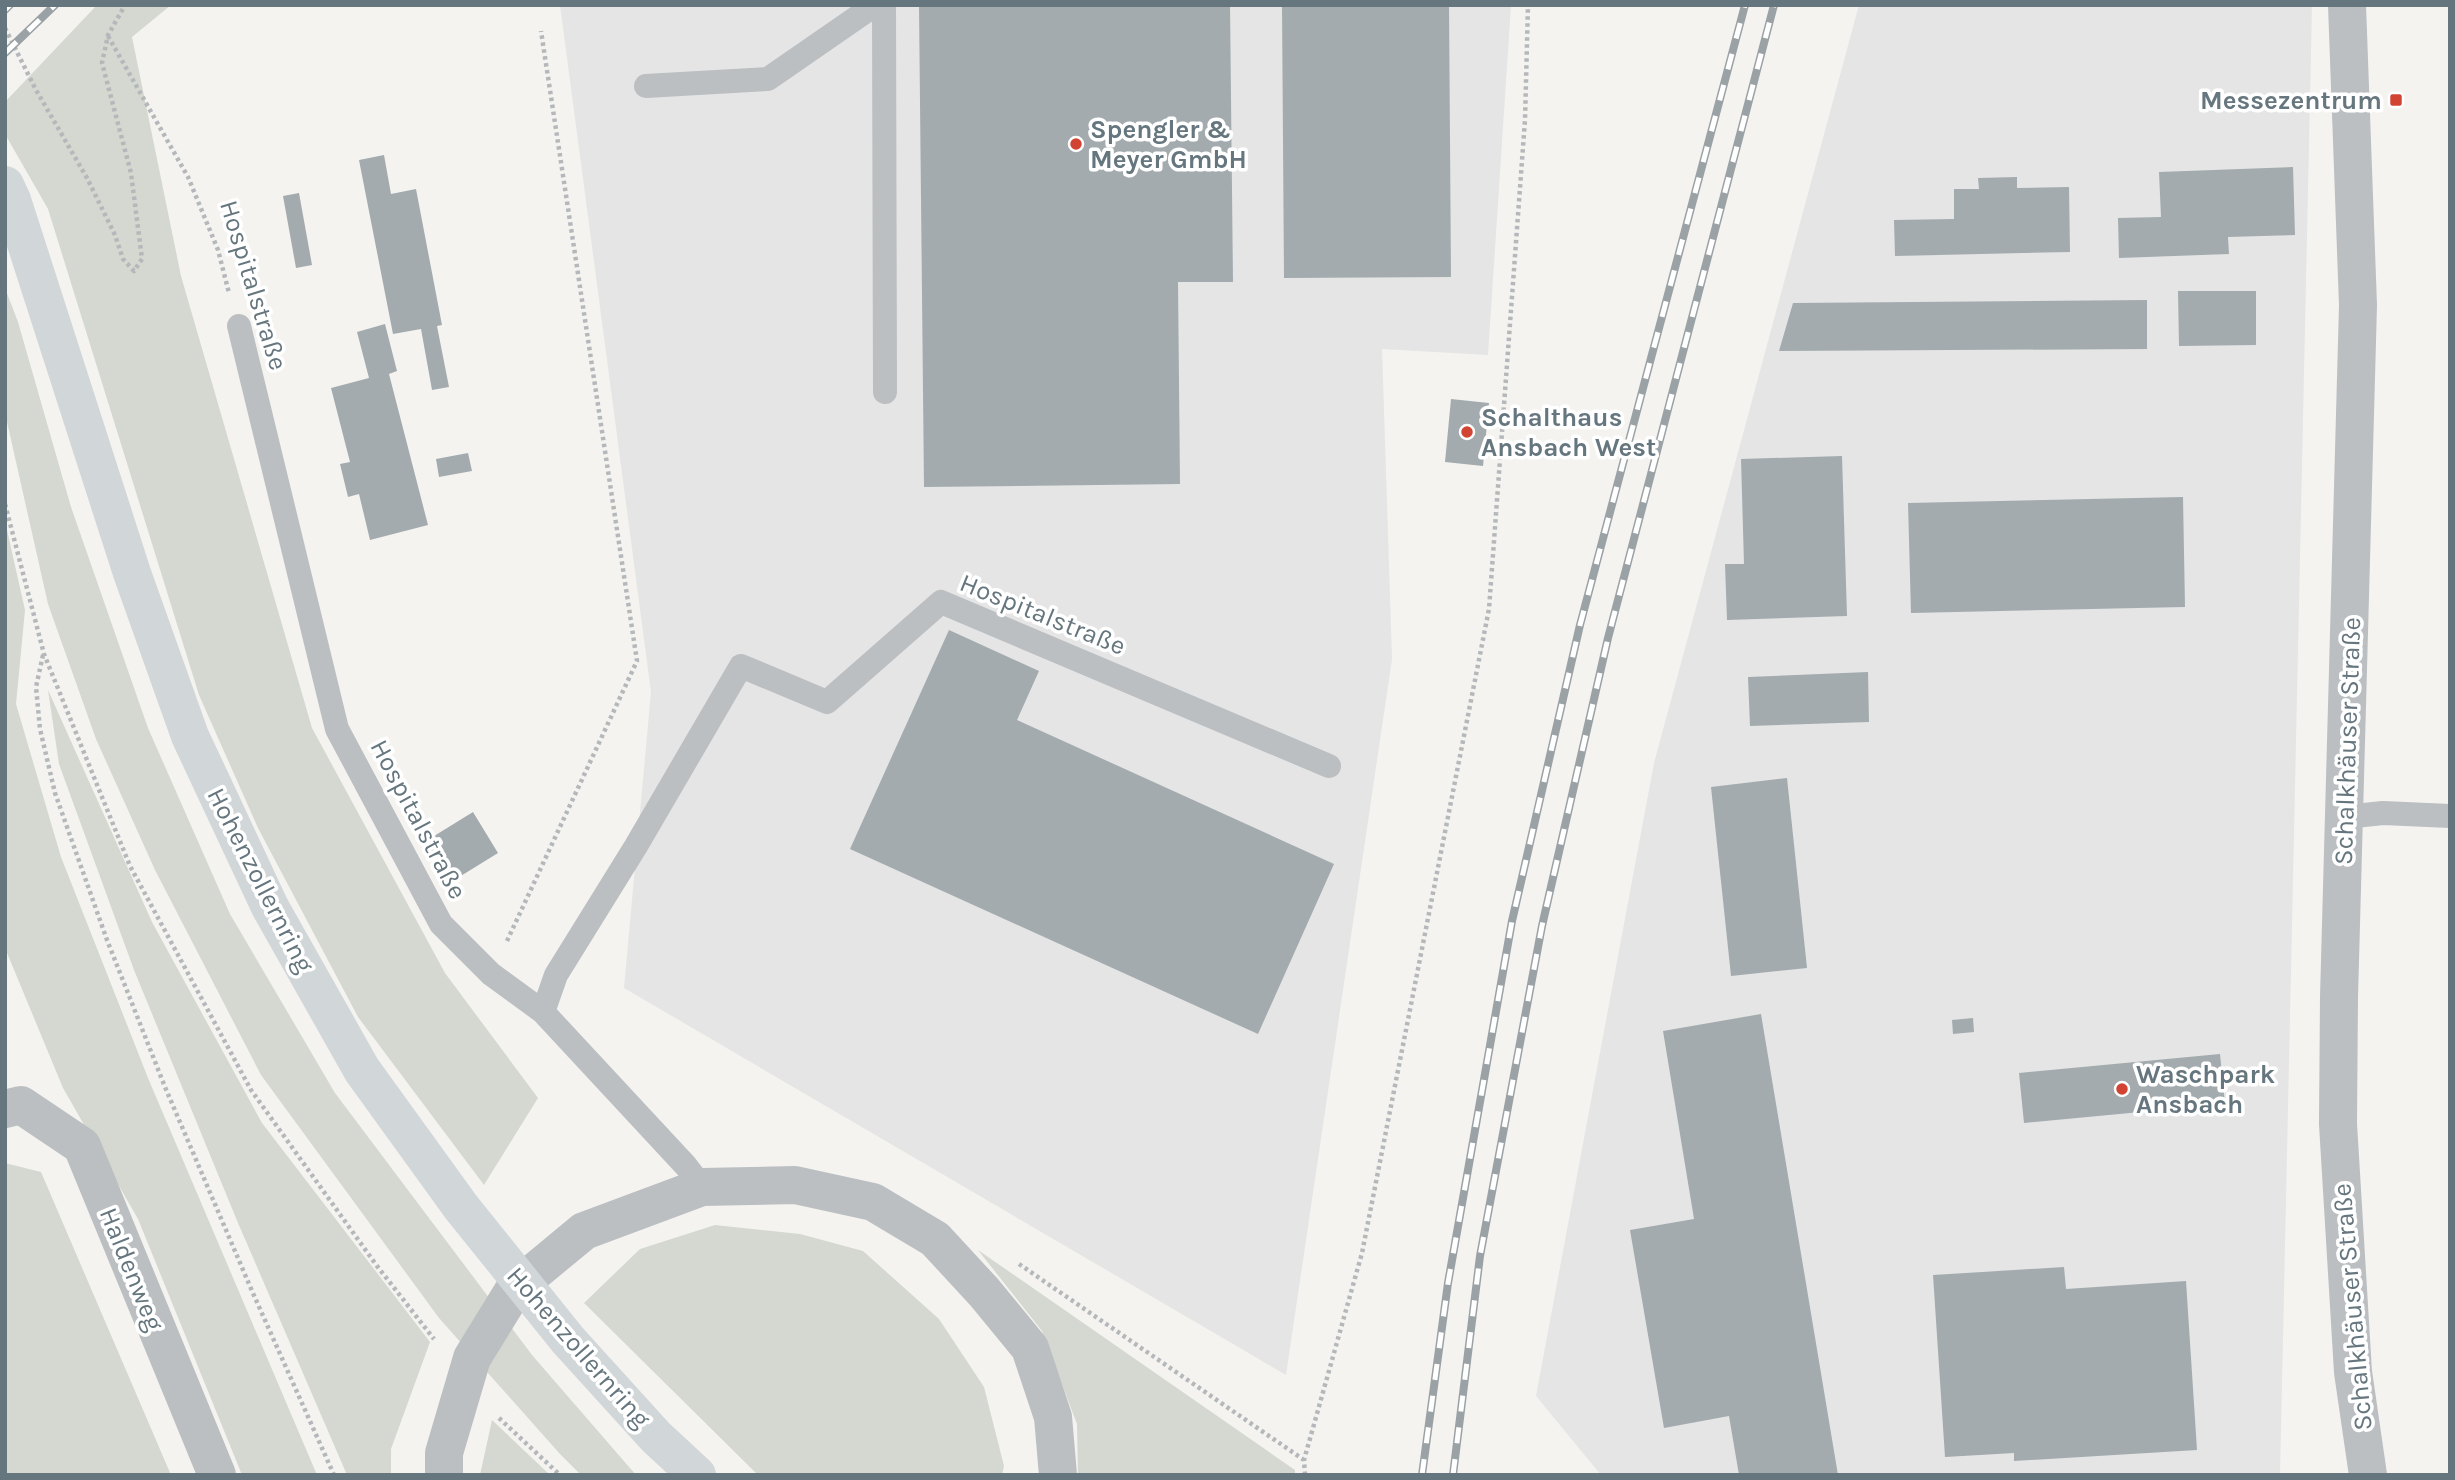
<svg xmlns="http://www.w3.org/2000/svg" width="2455" height="1480" font-family="Karla,sans-serif">
	<style>
		.built { fill: #e4e5e4 }
		.green { fill: #d4d8d0 }
		.building { fill: #a3abaf }
		.lines { fill: none; stroke-linecap: round; stroke-linejoin: round }
		.path { stroke: #b5b8ba; stroke-width: 4.5; stroke-dasharray: 3.5 3.5; stroke-linecap: butt }
		.service { stroke: #bbbfc2; stroke-width: 24 }
		.minor { stroke: #bbbfc2; stroke-width: 38 }
		.tertiary { stroke: #bbbfc2; stroke-width: 38 }
		.secondary { stroke: #d1d6d9; stroke-width: 38 }
		.rail-casing { stroke: #9ba2a6; stroke-width: 8 }
		.rail { stroke: #fff; stroke-width: 5; stroke-dasharray: 16; stroke-linecap: butt }
		.poi-dot { fill: #d14433; stroke: #fff; stroke-width: 2.5 }
		.labels { text-anchor: middle; stroke-width: 7; stroke-linejoin: round; paint-order: stroke }
		.poi-label { font-size: 26px; font-weight: bold; fill: #66767e; stroke: #fff; text-anchor: start }
		.street-label { font-size: 26px; fill: #66767e; stroke: #fff }
	</style>
	<rect width="100%" height="100%" fill="#f4f3f0"/>
	<path class="built" d="M560,5h951l-23,350 -106,-6 10,310 -106,716 -662,-387 27,-296z
		M1859,5h453l-32,1470h-679l-65,-79 118,-633z"/>
	<path class="green" d="M97,5h74l-39,32 49,239 131,452 133,245 93,125 -54,87 -126,-168 -100,-189 -59,-133 -151,-486 -43,-75v-32z
		M5,288l13,34 53,185 77,221 82,186 105,179 197,262 104,120h-55l-21,-21 -121,-136 -178,-243 -106,-205 -59,-131 -48,-135 -43,-191z
		M5,521l20,89 -9,94 45,153 87,221 169,397h-75l-104,-256 -75,-131 -58,-140z
		M48,690l104,232 110,201 168,219 -39,107v26h-44l-109,-252 -104,-253 -75,-206z
		M5,1163l36,9 130,303h-166z
		M715,1225l85,9 63,17 76,68 45,68 20,79 -2,9h-244l-174,-172 56,-54z
		M978,1250l317,220v5h-217l-1,-51 -35,-93z
		M492,1420l58,55h-70z"/>
	<path class="building" d="M919,5h311l3,277h-55l2,202 -256,3z
		M1282,5h167l2,272 -167,1z
		M384,155l7,39 25,-5 26,136 -5,1 12,61 -17,3 -11,-61 -28,5 -34,-174z
		M2293,167l2,68 -67,2 1,17 -110,4 -1,-40 43,-1 -2,-45z
		M2017,177v11l52,-1 1,65 -175,4 -1,-36 60,-1v-30h25l-1,-11z
		M299,193l13,72 -16,3 -13,-72z
		M2178,291h78v54l-77,1z
		M2147,300v49l-368,2 14,-48z
		M385,324l12,47 -8,3 39,151 -58,15 -11,-46 -11,3 -8,-33 10,-2 -19,-74 38,-10 -12,-46z
		M1451,399l38,4 -6,63 -38,-4z
		M468,453l4,18 -33,6 -3,-18z
		M1842,456l5,160 -120,4 -2,-56h19l-3,-105z
		M2183,497l2,110 -274,6 -3,-110z
		M949,630l90,41 -22,49 317,144 -76,170 -408,-185z
		M1868,672l1,50 -119,4 -2,-49z
		M1787,778l20,190 -76,8 -20,-189z
		M473,812l25,41 -47,29 -25,-41z
		M1761,1014l77,461h-99l-10,-59 -65,12 -34,-198 64,-11 -31,-188z
		M1973,1018l1,14 -21,2 -1,-14z
		M2220,1054l5,50 -201,19 -5,-50z
		M2064,1267l2,22 120,-8 11,169 -183,11v-8l-69,4 -12,-182z"/>
	<g class="lines">
		<path class="path" d="M5,28l31,62 51,88 28,57 8,24 11,12 8,-12 -11,-86 -29,-110 6,-28 17,-30
			M108,36l80,141 30,73 11,43
			M5,504l39,150 86,212 121,224 126,176 57,73
			M43,655l-7,32 4,42 15,64 52,147 58,147 87,204 82,184
			M507,941l130,-280 -96,-630
			M1019,1264l285,196
			M499,1418l61,57
			M1305,1475l-1,-15 58,-207 127,-644 36,-489 3,-115"/>
		<path class="service" d="M884,5l1,387
			M646,86l122,-7 107,-74
			M239,326l98,403 104,195 50,50 52,38 143,154 16,21
			M2345,817l38,-4 67,3
			M543,1012l13,-37 80,-129 105,-180 86,36 114,-100 388,164"/>
		<path class="minor" d="M5,1109l16,-4 61,41 135,329
			M444,1475v-22l28,-95 43,-70 69,-57 118,-44 93,-2 78,17 62,37 49,53 46,56 23,69 5,58"/>
		<path class="tertiary" d="M2347,5l11,300 -19,692 -1,127 15,248 15,103"/>
		<path class="secondary" d="M5,185l7,15 120,373 58,163 80,171 92,163 99,137 107,133 88,97 41,38"/>
		<g class="rail-casing">
			<path id="rail" d="M5,10l5,-5
				M5,53l50,-48
				M1422,1475l26,-192 64,-362 68,-296 165,-620
				M1453,1475l27,-219 62,-330 66,-288 166,-633"/>
		</g>
		<use href="#rail" class="rail"/>
	</g>
	<g class="poi-dot">
		<rect x="2389" y="93" width="14" height="14" rx="3.5"/>
		<circle cx="1076" cy="144" r="7"/>
		<circle cx="1467" cy="432" r="7"/>
		<circle cx="2122" cy="1089" r="7"/>
	</g>
	<g class="labels">
		<g class="poi-label">
			<text x="2382" y="109" text-anchor="end">Messezentrum</text>
			<text x="1090" y="138">Spengler &amp;<tspan x="1090" dy="30">Meyer GmbH</tspan></text>
			<text x="1481" y="426">Schalthaus<tspan x="1481" dy="30">Ansbach West</tspan></text>
			<text x="2136" y="1083">Waschpark<tspan x="2136" dy="30">Ansbach</tspan></text>
		</g>
		<g class="street-label">
			<text transform="translate(254 285) rotate(73)" y="9">Hospitalstraße</text>
			<text transform="translate(1043 614) rotate(22)" y="9">Hospitalstraße</text>
			<text transform="translate(2347 741) rotate(-88)" y="9">Schalkhäuser Straße</text>
			<text transform="translate(419 819) rotate(62)" y="9">Hospitalstraße</text>
			<text transform="translate(261 880) rotate(63)" y="9">Hohenzollernring</text>
			<text transform="translate(132 1269) rotate(68)" y="9">Haldenweg</text>
			<text transform="translate(2352 1307) rotate(-95)" y="9">Schalkhäuser Straße</text>
			<text transform="translate(579 1347) rotate(49)" y="9">Hohenzollernring</text>
		</g>
	</g>
	<rect width="2455" height="1480" fill="none" stroke="#66767e" stroke-width="14"/>
</svg>
